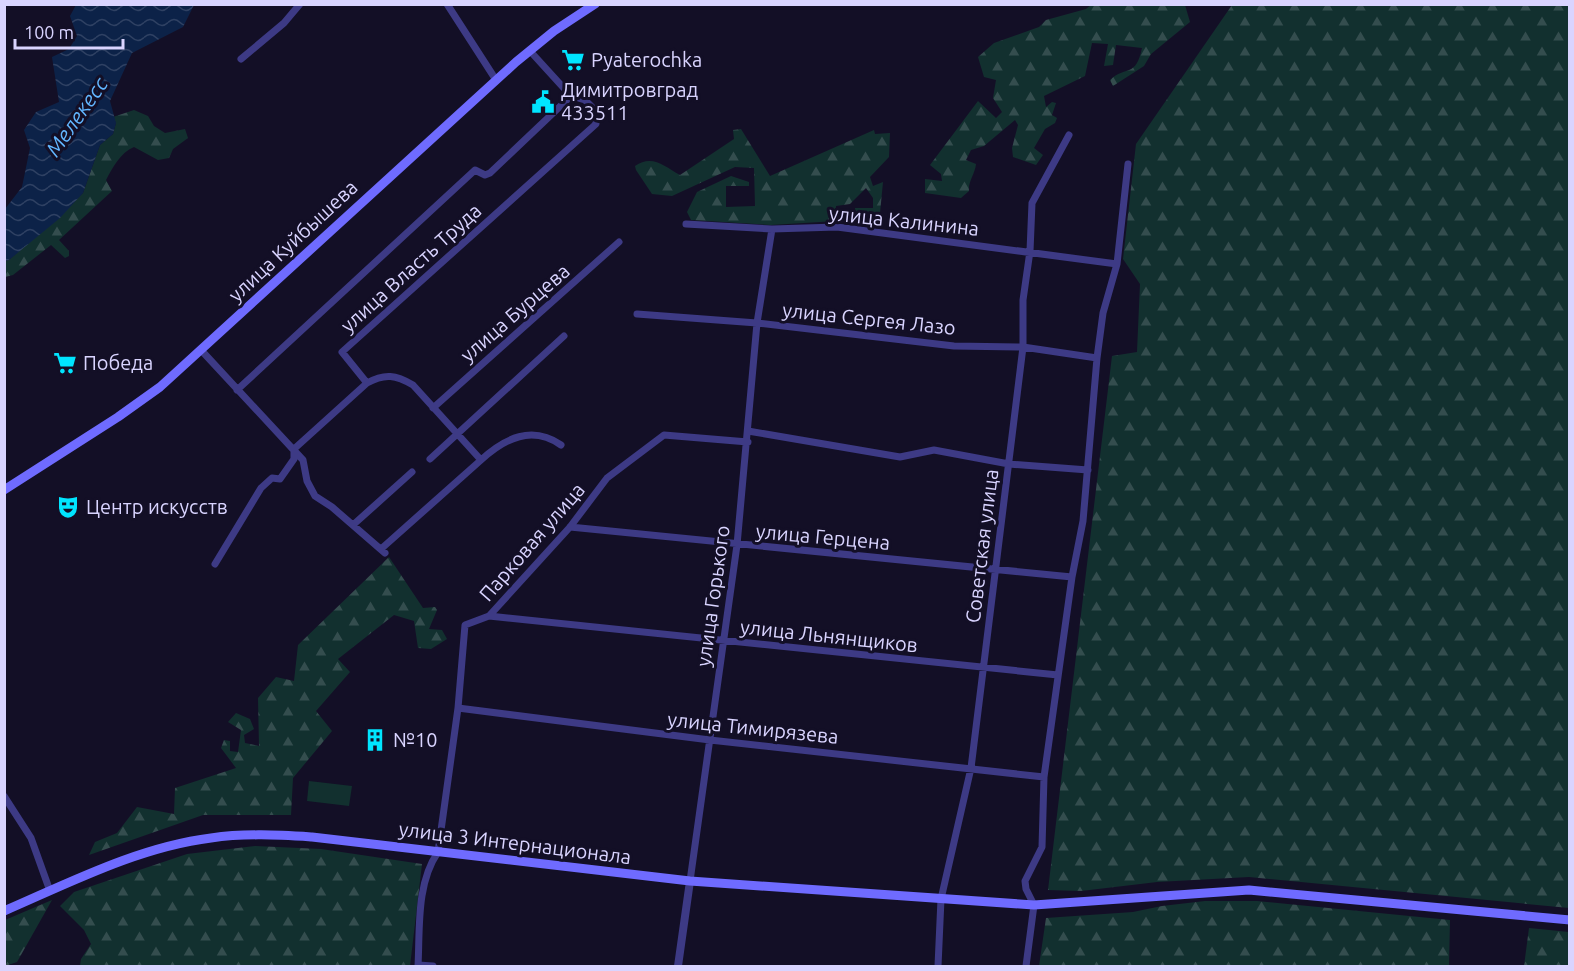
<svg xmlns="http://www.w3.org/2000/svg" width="1574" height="971" font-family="Ubuntu,sans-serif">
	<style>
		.forest { fill: url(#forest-firs) }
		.pitch { fill: #12302f }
		.water { fill: url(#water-waves) }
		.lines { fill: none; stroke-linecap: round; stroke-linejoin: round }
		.minor { stroke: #3d3a85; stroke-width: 7 }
		.tertiary { stroke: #3d3a85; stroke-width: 8 }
		.secondary { stroke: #6f6bff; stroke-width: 9 }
		.labels { text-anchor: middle; stroke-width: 6; stroke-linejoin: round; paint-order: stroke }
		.poi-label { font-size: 20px; fill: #d9d4ff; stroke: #130f26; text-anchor: start }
		.street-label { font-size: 20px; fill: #d9d4ff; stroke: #130f26 }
		.water-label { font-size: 21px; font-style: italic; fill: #62b6ff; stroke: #130f26 }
	</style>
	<defs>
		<pattern id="forest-firs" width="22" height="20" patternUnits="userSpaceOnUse" patternTransform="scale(1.5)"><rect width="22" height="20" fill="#12302f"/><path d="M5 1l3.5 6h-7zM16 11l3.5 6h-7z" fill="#344d4e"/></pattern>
		<pattern id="water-waves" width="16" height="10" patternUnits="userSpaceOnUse" patternTransform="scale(1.5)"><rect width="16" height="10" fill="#0c2248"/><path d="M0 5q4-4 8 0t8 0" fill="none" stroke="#2f4163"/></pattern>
	</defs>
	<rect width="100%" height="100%" fill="#130f26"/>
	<path class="forest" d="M1091,5h94l5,17 -39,32 -7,12 -31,20 -3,-6c16,-15 26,-2 32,-32l-26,-3 -3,20 -9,1 4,-22 -16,-1 -7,33 -41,20 2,11 6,-5 4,1 -4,12 5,3 -2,5 -10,6 -11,19 9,7 -7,10 -23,-8 -1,-9 6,-23 -3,-5 -31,26 -13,4 -5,10 10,4c-1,10 -8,17 -7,27l-8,7 -36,-5v-14l17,2 -1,-7 -11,-9 48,-64 18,17 6,-6 -9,-14 3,-18 -12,-3 -6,-20 16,-14 45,-16 7,-7 40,-11z
		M1232,5h337v903l-320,-31 -92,5 -76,9 -33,-1 64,-534 25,-4 3,-68 -17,-25 13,-115z
		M134,110l14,6 6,10 11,7 20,-4 3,9 -15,11 -4,9 -11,2 -24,-13c-14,6 -21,20 -28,33l6,11 -53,49 10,11v5l-4,2 -14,-13 -38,30 -8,2v-16l4,-1 74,-67 17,-48 13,-11 3,-11 -3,-6z
		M741,129l29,47 104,-46 1,4 15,-1 -1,24 -19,20 3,9 10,-4 -3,31 -6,10 -18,-3 -1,-12h18v-10l-7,-10 -16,16 -14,2v15l-65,4 -80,-5 -4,-8 10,-20 34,-16 18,6v4h-23v21l29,-1 -1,-38 -19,-1 -63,29 -20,-2 -16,-24 -1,-4c17,-12 29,0 45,9l54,-36 -1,-9z
		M389,557l34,51 12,-1 2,3 -8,19 13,1 5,9 -16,10 -13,-1 -4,-27 -20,-6 -56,44 12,13 -34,39 16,20 -39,47 -2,37h-88l-114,40 6,-13 22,-9 20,-26 37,7 1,-26 61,-20 -15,-20 3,-8 6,1v10l8,1 3,-22 -13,-8 8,-9 14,6 4,10 -10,6 1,8 14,3 -1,-48 18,-21 18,4 4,-36z
		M255,846l66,3 101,15 -12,102h-330l1,-7 10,-15 -7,-14 -24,-24 14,-14 113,-38z
		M52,900l-35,62 -12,4v-46z
		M1205,901h52l193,19 -1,46h-410l7,-48 87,-6 29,-6z
		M1529,928l40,4v34h-45z"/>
	<path class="pitch" d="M309,781l43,5 -3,20 -42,-5z"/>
	<path class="water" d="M76,5h118l-11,22 -51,26 -22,48 6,22 -3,11 -13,11 -17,48 -23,25 -51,42 -4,1v-52l17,-22 8,-39 -6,-18 12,-18 23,-10 -7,-45 17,-8 8,-13 -7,-20z"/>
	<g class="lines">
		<path class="minor" d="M447,4l49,76
			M241,59l43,-36 16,-19
			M686,224l86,5 65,-2 280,37
			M637,314l120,9 197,23 69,1 74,11
			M201,350l102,110 4,21 8,15 17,11 53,46
			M367,383c18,-10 29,-8 46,2l68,75 -100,89
			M237,390l238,-220 10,5 5,-2 81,-77
			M433,408l186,-166
			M748,431l152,26 34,-7 75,14 79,6
			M430,459l134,-123
			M481,460c24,-22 51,-35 80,-15
			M353,525l59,-53
			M570,527l502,50
			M215,564l46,-76 11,-10 8,1 14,-20v-10l73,-66 -25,-31 254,-228 -2,-15 -9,-9 -14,-4 -41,-45
			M489,616l569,59
			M458,708l252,32 334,37
			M4,796l27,42 19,53
			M690,881l47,-336 20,-222 15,-94
			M418,965l15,1
			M418,966c2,-37 -2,-82 20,-114l20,-144 7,-83 24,-9 81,-89 37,-49 57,-43 84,7
			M938,966l3,-67 30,-131 52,-421v-47l7,-49 2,-48 37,-68
			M1026,966l8,-61 -8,-16 -1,-8 17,-34 2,-70 28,-200 11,-56 14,-163 6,-45 14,-49 11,-100"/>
		<path class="tertiary" d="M678,966l12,-85"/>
		<path class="secondary" d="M4,490l114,-73 42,-30 356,-325 38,-31 41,-27
			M4,911c67,-29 135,-64 207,-73 34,-5 67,-3 101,-1l378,44 344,24 215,-15 321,30"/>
	</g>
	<defs>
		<g id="supermarket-bare" transform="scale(1.8)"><path d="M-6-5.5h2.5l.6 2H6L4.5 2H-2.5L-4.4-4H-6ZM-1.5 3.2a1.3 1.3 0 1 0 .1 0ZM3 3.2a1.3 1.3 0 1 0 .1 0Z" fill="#00e5ff" stroke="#130f26" stroke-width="2.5" paint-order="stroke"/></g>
		<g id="civic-bare" transform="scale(1.8)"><path d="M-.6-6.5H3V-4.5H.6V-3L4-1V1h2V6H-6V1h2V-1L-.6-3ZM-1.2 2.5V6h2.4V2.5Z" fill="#00e5ff" stroke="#130f26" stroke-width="2.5" paint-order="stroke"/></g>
		<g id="theatre-bare" transform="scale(1.8)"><path d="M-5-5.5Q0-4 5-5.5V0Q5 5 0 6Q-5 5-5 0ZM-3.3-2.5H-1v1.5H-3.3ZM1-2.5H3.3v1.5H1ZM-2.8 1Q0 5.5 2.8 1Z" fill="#00e5ff" stroke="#130f26" stroke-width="2.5" paint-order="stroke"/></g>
		<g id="building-bare" transform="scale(1.8)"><path d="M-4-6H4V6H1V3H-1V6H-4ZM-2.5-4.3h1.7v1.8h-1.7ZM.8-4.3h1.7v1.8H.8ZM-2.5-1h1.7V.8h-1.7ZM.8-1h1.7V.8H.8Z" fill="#00e5ff" stroke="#130f26" stroke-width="2.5" paint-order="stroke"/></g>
	</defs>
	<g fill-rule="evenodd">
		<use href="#supermarket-bare" x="573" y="60"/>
		<use href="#civic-bare" x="543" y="102"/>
		<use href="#supermarket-bare" x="65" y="363"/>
		<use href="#theatre-bare" x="68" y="507"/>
		<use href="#building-bare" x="375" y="740"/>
	</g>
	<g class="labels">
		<g class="poi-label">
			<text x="591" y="67">Pyaterochka</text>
			<text x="561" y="97">Димитровград<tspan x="561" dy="23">433511</tspan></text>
			<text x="83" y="370">Победа</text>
			<text x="86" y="514">Центр искусств</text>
			<text x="393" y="747">№10</text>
		</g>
		<g class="street-label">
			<text transform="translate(904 221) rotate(6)" y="7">улица Калинина</text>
			<text transform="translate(293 241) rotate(-43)" y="7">улица Куйбышева</text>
			<text transform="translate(411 268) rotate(-42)" y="7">улица Власть Труда</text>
			<text transform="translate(515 313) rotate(-41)" y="7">улица Бурцева</text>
			<text transform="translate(869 319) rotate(6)" y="7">улица Сергея Лазо</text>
			<text transform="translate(823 537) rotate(5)" y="7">улица Герцена</text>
			<text transform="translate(532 542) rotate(-49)" y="7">Парковая улица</text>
			<text transform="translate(982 546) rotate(-83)" y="7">Советская улица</text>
			<text transform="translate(713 596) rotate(-82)" y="7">улица Горького</text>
			<text transform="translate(829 636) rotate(6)" y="7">улица Льнянщиков</text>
			<text transform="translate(753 728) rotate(6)" y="7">улица Тимирязева</text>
			<text transform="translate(515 843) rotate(7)" y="7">улица 3 Интернационала</text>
		</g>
		<g class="water-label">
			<text transform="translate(77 117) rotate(-55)" y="7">Мелекесс</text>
		</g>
	</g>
	<rect width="1574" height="971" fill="none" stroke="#d9d4ff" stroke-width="12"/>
	<path d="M15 39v9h108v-9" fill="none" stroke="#d9d4ff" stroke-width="3"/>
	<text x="24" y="39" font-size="18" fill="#d9d4ff" stroke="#130f26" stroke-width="4.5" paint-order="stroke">100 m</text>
</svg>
